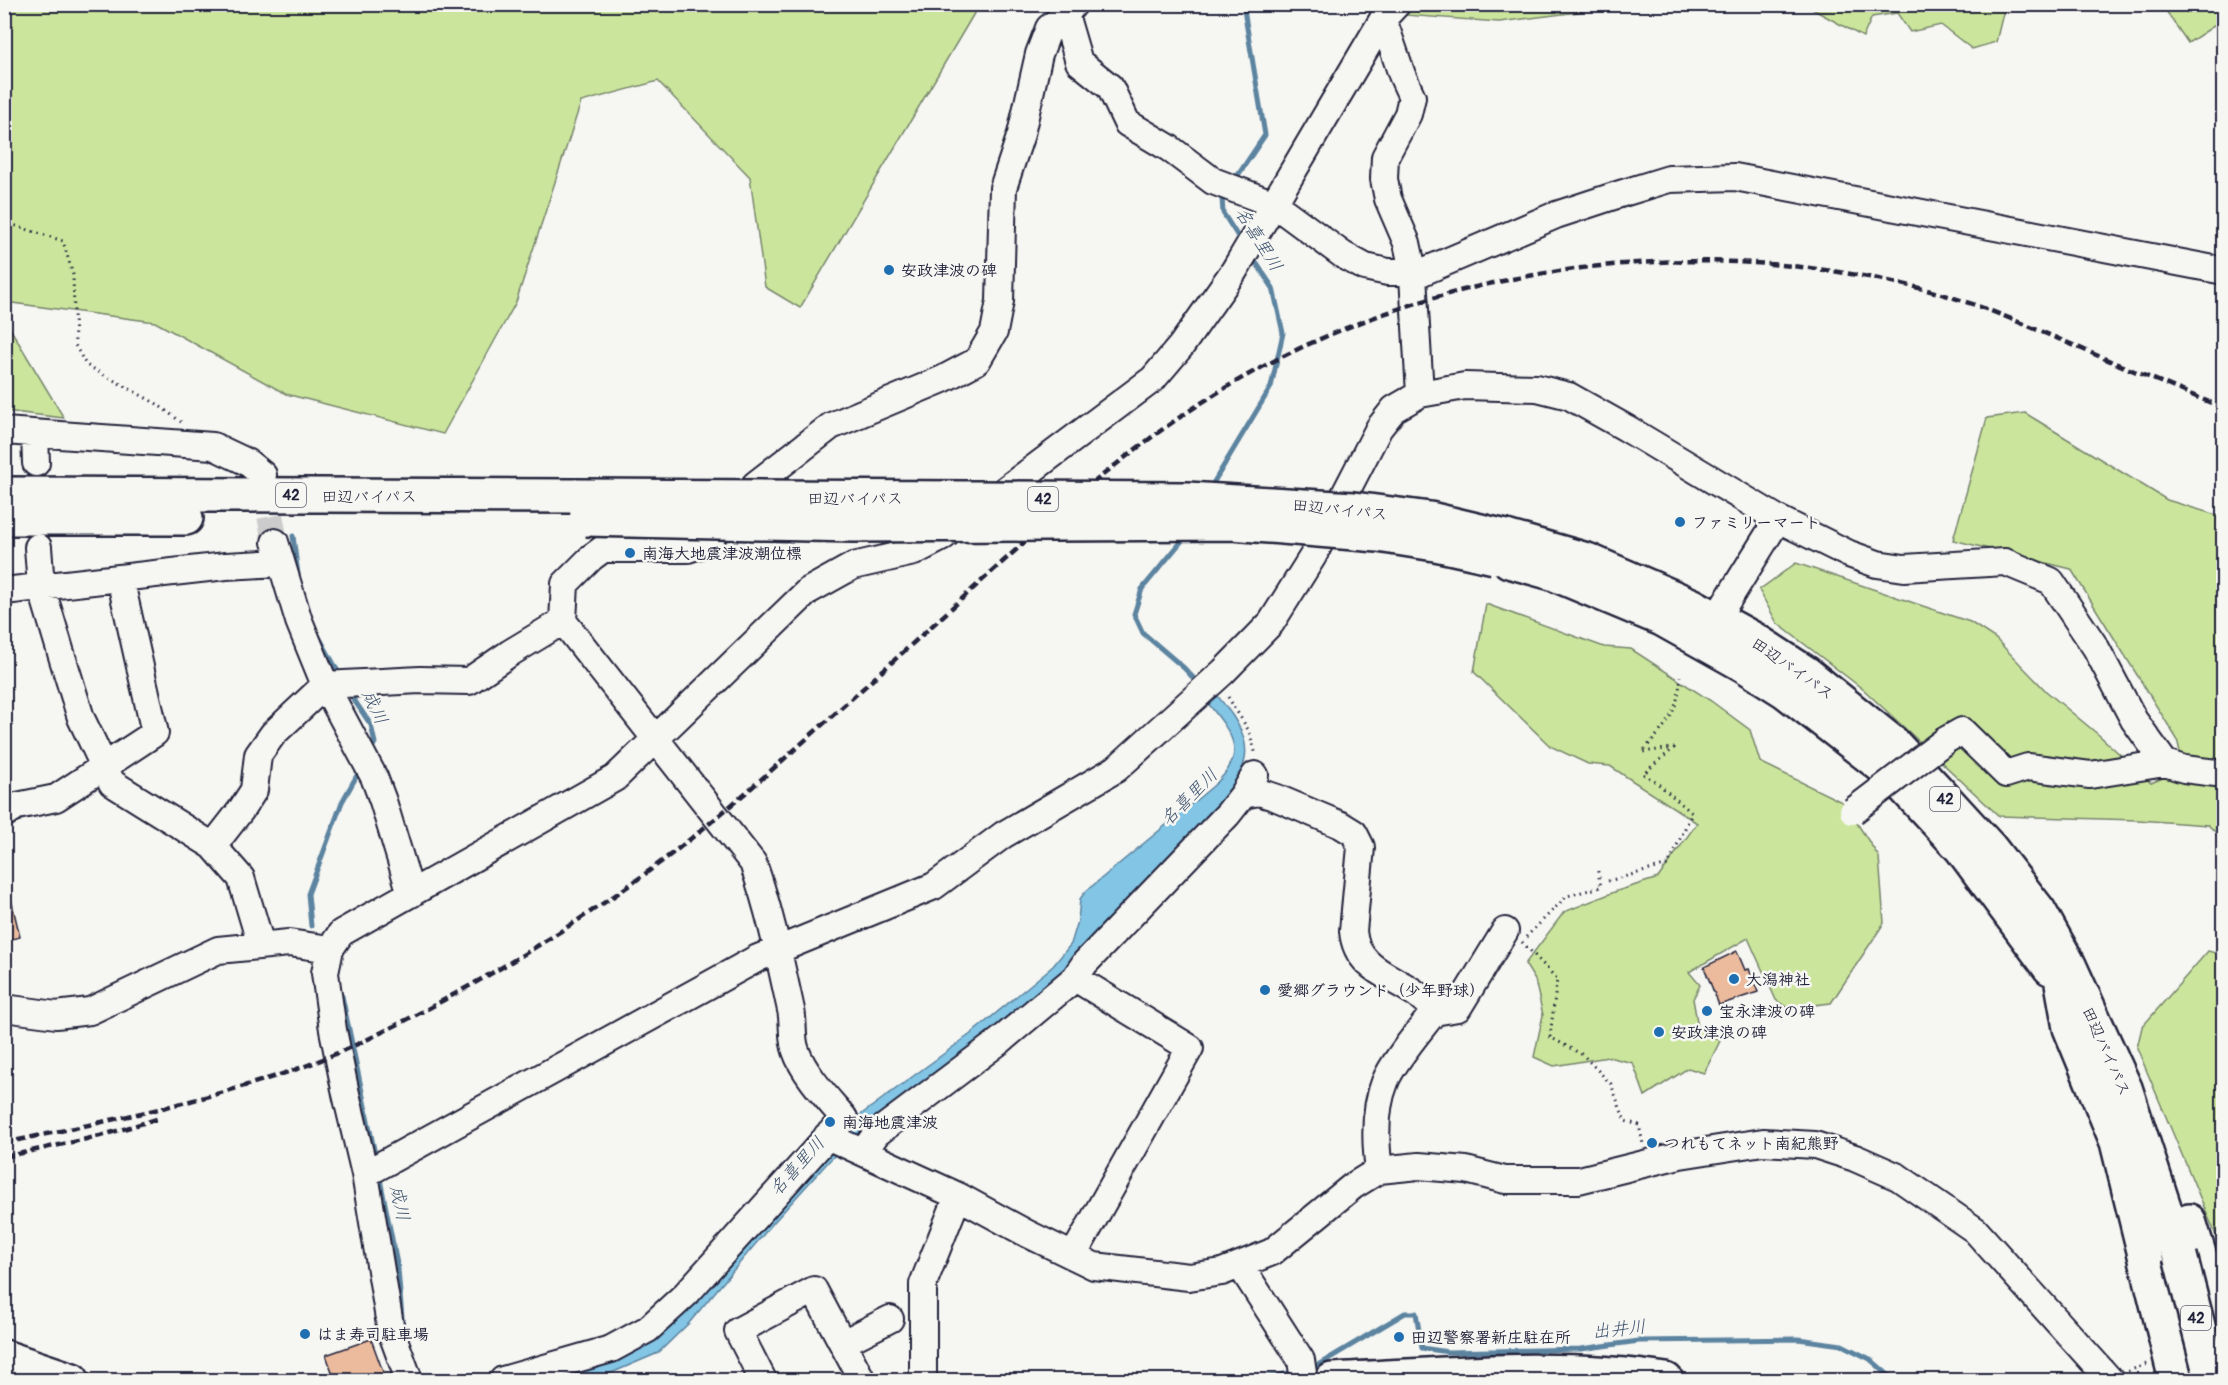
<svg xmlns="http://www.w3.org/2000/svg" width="2228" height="1385" font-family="Pangolin,'Klee One',sans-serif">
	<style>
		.green { fill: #cbe69c; stroke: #76846c; stroke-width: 1.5 }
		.water { fill: #83c5e4; stroke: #5c84a0; stroke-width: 1.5 }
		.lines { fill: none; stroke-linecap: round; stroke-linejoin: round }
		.stream { stroke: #5c84a0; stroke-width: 5 }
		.building { fill: #ecbb9d; stroke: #22223b; stroke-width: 1.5 }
		.minor-tunnel { stroke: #cccccd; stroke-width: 26; stroke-dasharray: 26 13; stroke-linecap: butt }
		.minor-casing { stroke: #22223b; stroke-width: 30 }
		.major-casing { stroke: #22223b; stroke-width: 38 }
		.highway-casing { stroke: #22223b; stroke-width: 38 }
		.path { stroke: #22223b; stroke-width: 3; stroke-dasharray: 1.5 4.5; stroke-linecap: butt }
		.minor { stroke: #f6f6f2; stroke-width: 26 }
		.major { stroke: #f6f6f2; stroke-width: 33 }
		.highway { stroke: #f6f6f2; stroke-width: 33 }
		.rail { stroke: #22223b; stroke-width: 4.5; stroke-dasharray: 9 4.5; stroke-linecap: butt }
		.minor-bridge-casing { stroke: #22223b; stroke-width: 30; stroke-linecap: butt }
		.highway-bridge-casing { stroke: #22223b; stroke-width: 38; stroke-linecap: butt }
		.minor-bridge { stroke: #f6f6f2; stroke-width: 26 }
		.highway-bridge { stroke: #f6f6f2; stroke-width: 33 }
		.poi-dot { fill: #1f6fb2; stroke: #f6f6f2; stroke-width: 2 }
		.labels { text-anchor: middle; stroke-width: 5; stroke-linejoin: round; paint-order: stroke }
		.shield { fill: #f6f6f2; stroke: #626272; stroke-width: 1.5 }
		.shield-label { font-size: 15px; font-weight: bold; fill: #22223b }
		.poi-label { font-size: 16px; font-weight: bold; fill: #22223b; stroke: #f6f6f2; text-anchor: start }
		.street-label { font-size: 16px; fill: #22223b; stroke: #f6f6f2 }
		.water-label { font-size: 18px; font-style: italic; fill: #3f536e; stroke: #f6f6f2 }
	</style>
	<rect width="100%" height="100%" fill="#f6f6f2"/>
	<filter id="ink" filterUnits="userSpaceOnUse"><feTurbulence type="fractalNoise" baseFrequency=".0167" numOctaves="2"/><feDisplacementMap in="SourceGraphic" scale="12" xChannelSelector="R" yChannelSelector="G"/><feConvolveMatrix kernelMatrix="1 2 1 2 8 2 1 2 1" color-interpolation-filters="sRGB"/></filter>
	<g filter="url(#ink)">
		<path class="green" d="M5,4h974v1l-179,303 -35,-21 -15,-110 -92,-96 -77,21 -65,200 -73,132 -157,-40 -131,-72 -150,-20z
			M1415,5h189l-26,7 -79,10 -95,-7z
			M1805,5h200l-9,37 -24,7 -31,-24 -31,7 -13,-19 -25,4 -9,20z
			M2162,5h61v15l-35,23z
			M5,320l59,98 -59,-7z
			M2025,413l142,87 56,17v322l-15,-14 -70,-5 -139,-4 -135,-126 -87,-67 -18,-33 37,-27 174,59 26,17 51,53 53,44 51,47 33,-14 -7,-30 -106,-170 -118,-29 34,-122z
			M1486,604l118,43 27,2 80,52 39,29 10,32 84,41 35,54 5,66 -53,80 -43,5 -12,-8 -28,-62 -59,34 11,13 -7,14 5,28 22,14 -16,32 -16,-5 -43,28 -12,-33 -25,-6 -54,9 -20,-9 9,-42 -8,-35 -10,-16 39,-52 53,-21 41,-13 39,-55 -87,-57 -22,-2 -38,-18 -76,-74z
			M2208,951l15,4v297l-86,-204 5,-21z"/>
		<path class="water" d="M1213,690c28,35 50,62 14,102l1,10 -183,186 -73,61 -104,77 -38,34 -56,62 -85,101 -31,30 -63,27h-62l102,-33 213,-223 124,-91 81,-67 18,-22 7,-23 2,-22 5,-7 127,-105c40,-35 18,-55 -8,-89z"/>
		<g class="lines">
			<path class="stream" d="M1234,181l31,-46 -22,-131
				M1225,193l-3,5 1,15 19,30
				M1209,490l62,-103 12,-54 -10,-45 -22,-33
				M293,536l6,46
				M1186,536l-44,53 -8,25 9,19 41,35 14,15
				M318,635l23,42
				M348,691l23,34 4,18 -5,8
				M311,926l-3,-32 34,-92 18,-32
				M342,996l34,163
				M379,1174l19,95 5,62
				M1308,1368l10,-3 87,-52h11l6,35 26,4 133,-3 58,-8 159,-2 44,6 28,14 24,21
				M1237,1380l40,-4 19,-5"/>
		</g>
		<path class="building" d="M10,895l10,42 -16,4v-45z
			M1737,951l8,19 4,-1 9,23 -39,13 -15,-38z
			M371,1339l15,41h-51l-9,-25z"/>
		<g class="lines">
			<path class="minor-tunnel" d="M263,478l12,64"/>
			<g class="minor-casing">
				<path id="minor" d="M1062,4l17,58 31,25 17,36 42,25 44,33 61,23 69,51 22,12 23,5h21l4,4 7,118
					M1383,19l19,56 10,22 -4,17 -23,43 -1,22 4,20 19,44 5,23 -3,6
					M1413,276l143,-61 64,-21 49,-15 66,-2 489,94
					M4,431l209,15 34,16 16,13
					M35,434l1,29
					M275,542l24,79 26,64 49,92 9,24 28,93
					M38,547l3,39 20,67 20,65 31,65 101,63 28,32 20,67
					M4,591l222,-25 55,-3
					M1706,635l72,-116
					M1946,740l16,-9 44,43 22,-7 62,8 75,-12
					M1243,795l16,-3 18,6 64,27 13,8 7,14 -8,84c4,48 59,46 81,81
					M4,814l13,-8 39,-8 99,-65 -35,-155
					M213,846l28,-36 13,-20 4,-35 15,-21 52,-49 95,-5 49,1 41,-28 53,-32
					M4,1008l52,7 34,-4 128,-61 71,-7 41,6
					M827,1136l131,60 68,37 68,33 95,11 33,-5 50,-20 81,-66 26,-16 40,-4 47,4 39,10h74l101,-25 83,-13 52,3 40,13 43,19 77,53 135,150
					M863,1152l14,-19 124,-93 74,-62 10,-15 143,-149 15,-19 12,-20
					M1379,1170c-4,-29 -5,-61 6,-88 7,-19 36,-53 49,-70l24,-4 47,-77
					M365,1174l393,-216 176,-72 69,-51 113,-66 107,-97 48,-49 42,-67 66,-128 15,-19 26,-15 45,-8 72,2 32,8 57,32 152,91 71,35 28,10 27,4 101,-6 46,19 45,67 38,72 31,43 19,6 40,5
					M1073,1256l117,-208 -115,-70
					M1240,1265l61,95 3,20
					M843,1343l47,-24
					M409,1380l-18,-49 -26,-157 -19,-80 -13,-64 -8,-57 5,-24 11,-16 274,-155 193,-187 45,-25 61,-14 27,-14 212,-159 28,-33 53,-75 149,-252 14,-15
					M503,1380l108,-31 37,-20 38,-35 158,-176c-16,-19 -40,-44 -48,-67 -5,-12 -2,-28 -5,-41 -11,-50 -21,-99 -38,-147l-190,-242 2,-37 27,-27 11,-8h85l18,-6 50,-59 75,-58 112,-47 34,-18 17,-29 6,-31 3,-113 18,-54 18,-80 10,-26 15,-12 10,-12
					M763,1380l-25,-49 76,-41 48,90
					M923,1380v-96l35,-88"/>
			</g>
			<g class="major-casing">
				<path id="major" d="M4,1357l68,23
					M1332,1380c111,-5 224,-17 334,0"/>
			</g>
			<g class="highway-casing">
				<path id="highway" d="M4,494l573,2
					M4,518h182
					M1506,537l81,23 106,46 62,34 51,33 87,70 43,46 54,59 49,63 30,54 56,123 55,168
					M1509,561l43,12 110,46 82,46 41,26 107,83 69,74 89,120
					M2062,983l8,45 47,114 59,238
					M2189,1221l35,114"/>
			</g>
			<path class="path" d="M4,222l59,19 10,34 2,70 11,20 71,39 24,18
				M1228,697l21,34 7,24
				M1608,881l60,-16 24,-52 -36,-31 -13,-8 31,-26 -32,4c22,-24 38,-41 38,-76
				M1526,937l41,-41 34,-9 -4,-20
				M1522,942l35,37 -7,58 33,18 28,29 14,37 14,4 4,19
				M2128,1371l19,-7"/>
			<use href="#minor" class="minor"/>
			<use href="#major" class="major"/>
			<use href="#highway" class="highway"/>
			<path class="rail" d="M4,1143c99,-21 198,-41 293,-74 40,-14 78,-33 115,-52 63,-33 125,-69 184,-109 78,-51 147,-112 216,-174 81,-72 161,-146 243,-219 66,-57 137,-112 215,-152 196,-102 435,-128 649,-75 47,11 98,33 142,52 54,23 108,46 163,68
				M4,1157l96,-21 60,-18"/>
			<g class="minor-bridge-casing">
				<path id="minor-bridge" d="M1853,811l93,-71"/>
			</g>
			<g class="highway-bridge-casing">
				<path id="highway-bridge" d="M577,496l610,3 167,10 76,10 76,18
					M586,519l267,6 379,-2 146,12 57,9 59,13
					M2180,1256l32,124"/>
			</g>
			<use href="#minor-bridge" class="minor-bridge"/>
			<use href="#highway-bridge" class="highway-bridge"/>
		</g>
	</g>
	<g class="poi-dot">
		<circle cx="889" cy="270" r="6"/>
		<circle cx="1680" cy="522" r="6"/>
		<circle cx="630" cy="553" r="6"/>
		<circle cx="1734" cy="979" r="6"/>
		<circle cx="1265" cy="990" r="6"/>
		<circle cx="1707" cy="1011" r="6"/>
		<circle cx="1659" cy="1032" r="6"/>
		<circle cx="830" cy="1122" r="6"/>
		<circle cx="1652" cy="1143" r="6"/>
		<circle cx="305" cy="1334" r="6"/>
		<circle cx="1399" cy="1337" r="6"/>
	</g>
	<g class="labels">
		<g class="shield">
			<rect x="276" y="483" width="30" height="24" rx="4.5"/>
			<rect x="1028" y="487" width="30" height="24" rx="4.5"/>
			<rect x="1930" y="787" width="30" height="24" rx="4.5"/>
			<rect x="2181" y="1306" width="30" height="24" rx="4.5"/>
		</g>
		<g class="shield-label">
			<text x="291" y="500">42</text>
			<text x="1043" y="504">42</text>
			<text x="1945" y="804">42</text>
			<text x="2196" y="1323">42</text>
		</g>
		<g class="poi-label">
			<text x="901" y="276">安政津波の碑</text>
			<text x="1692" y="528">ファミリーマート</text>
			<text x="642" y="559">南海大地震津波潮位標</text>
			<text x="1746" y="985">大潟神社</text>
			<text x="1277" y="996">愛郷グラウンド（少年野球）</text>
			<text x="1719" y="1017">宝永津波の碑</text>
			<text x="1671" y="1038">安政津浪の碑</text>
			<text x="842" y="1128">南海地震津波</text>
			<text x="1664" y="1149">つれもてネット南紀熊野</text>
			<text x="317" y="1340">はま寿司駐車場</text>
			<text x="1411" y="1343">田辺警察署新庄駐在所</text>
		</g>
		<g class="street-label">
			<text x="369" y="502">田辺バイパス</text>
			<text x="855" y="504">田辺バイパス</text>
			<text transform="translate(1340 509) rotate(6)" y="6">田辺バイパス</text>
			<text transform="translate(1793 668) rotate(35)" y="6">田辺バイパス</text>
			<text transform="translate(2107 1051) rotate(66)" y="6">田辺バイパス</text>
		</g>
		<g class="water-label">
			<text transform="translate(1259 239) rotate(58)" y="6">名喜里川</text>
			<text transform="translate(375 707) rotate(64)" y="6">成川</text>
			<text transform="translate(1189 797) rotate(-45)" y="6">名喜里川</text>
			<text transform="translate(797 1166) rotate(-48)" y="6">名喜里川</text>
			<text transform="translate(400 1203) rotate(78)" y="6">成川</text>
			<text transform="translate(1619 1329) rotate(-6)" y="6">出井川</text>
		</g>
	</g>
	<rect width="2228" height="1385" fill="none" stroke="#f6f6f2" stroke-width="24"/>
	<rect x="12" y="12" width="2204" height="1361" fill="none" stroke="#22223b" stroke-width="2" filter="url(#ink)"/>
</svg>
